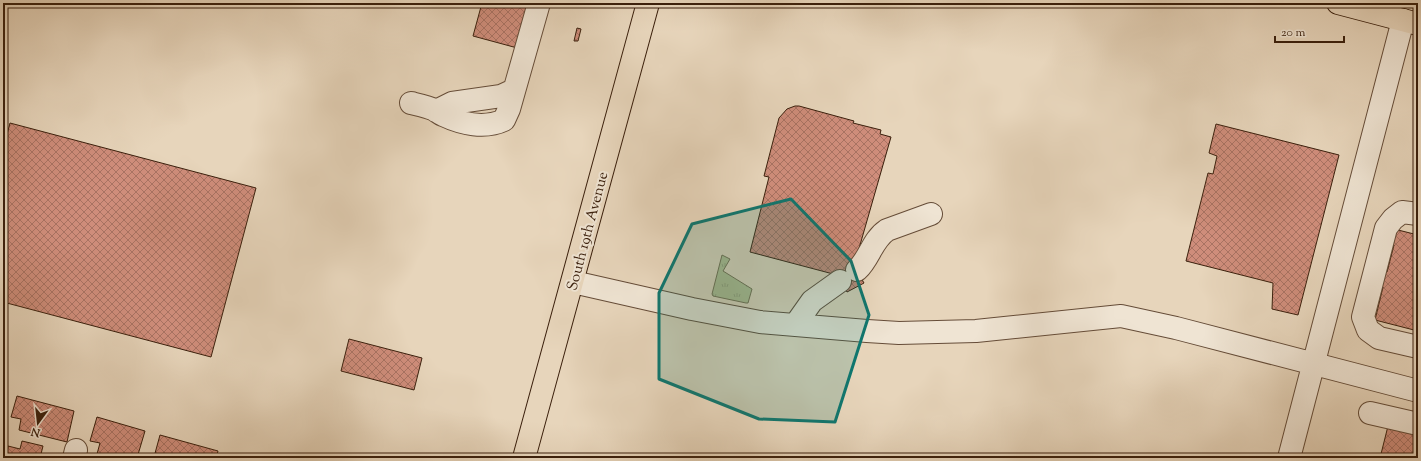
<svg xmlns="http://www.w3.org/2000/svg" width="1421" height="461" font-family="'Sorts Mill Goudy',serif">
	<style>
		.grass { fill: url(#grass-tufts); stroke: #786e4e }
		.building { fill: url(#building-cross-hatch); stroke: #3a1f0c }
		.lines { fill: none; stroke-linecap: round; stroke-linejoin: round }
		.minor-casing { stroke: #654c38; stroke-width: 24 }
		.major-casing { stroke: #3a1f0c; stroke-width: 24 }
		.minor { stroke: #efe4d3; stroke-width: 22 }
		.major { stroke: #e7d5bb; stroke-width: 22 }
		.marked { fill: #0f766e; fill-opacity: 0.2; stroke: #0f766e; stroke-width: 3; stroke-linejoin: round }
		.labels { text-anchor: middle; stroke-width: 4; stroke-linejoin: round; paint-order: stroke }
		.street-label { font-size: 15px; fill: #3a1f0c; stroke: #efe4d3 }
	</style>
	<defs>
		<pattern id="grass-tufts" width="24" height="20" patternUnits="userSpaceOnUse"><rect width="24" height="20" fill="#b6bd90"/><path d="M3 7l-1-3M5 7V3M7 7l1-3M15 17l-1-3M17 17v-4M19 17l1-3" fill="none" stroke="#9da27b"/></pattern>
		<pattern id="building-cross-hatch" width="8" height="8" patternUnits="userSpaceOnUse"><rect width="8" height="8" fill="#cf8d7b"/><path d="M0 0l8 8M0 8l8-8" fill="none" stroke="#a97363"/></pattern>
	</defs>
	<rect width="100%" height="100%" fill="#e7d5bb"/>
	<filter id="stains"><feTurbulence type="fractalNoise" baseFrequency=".005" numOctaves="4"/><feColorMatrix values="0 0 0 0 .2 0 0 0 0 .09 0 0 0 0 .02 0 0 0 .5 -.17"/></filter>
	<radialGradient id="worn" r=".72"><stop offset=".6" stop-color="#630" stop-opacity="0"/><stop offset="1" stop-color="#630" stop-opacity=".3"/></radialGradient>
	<path class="grass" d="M722,255l8,4 -7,12 29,18 -4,14h-2l-33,-7 -1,-2z"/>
	<path class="building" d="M482,3h51l-12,46 -48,-13z
		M577,28l4,1 -3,12h-4z
		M795,106h4l55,15 -1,2 28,7 -1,4 11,3 -37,129 -17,9 -87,-23 19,-75 -5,-1 15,-58 8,-9z
		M10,123l246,65 -45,169 -208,-55v-152z
		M1216,124l123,31 -41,160 -26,-6 1,-26 -87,-22 22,-88 5,1 4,-18 -8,-3z
		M1394,229l24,6v80l-4,15 -39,-10 8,-33 -3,-1 4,-15 3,1 7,-27 -4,-1z
		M854,266l10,17 -17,9 -10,-17z
		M349,339l73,19 -8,32 -73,-19z
		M17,396l57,15 -7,31 -48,-12 2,-11 -10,-2z
		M97,417l48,14 -8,27h-27l-13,-4 3,-11 -10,-2z
		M1389,422l29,8v28h-38z
		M160,435l58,16 -2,7h-57l-5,-1z
		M22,441l21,5 -3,12h-35l3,-12 12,3z"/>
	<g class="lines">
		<g class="minor-casing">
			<path id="minor" d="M411,103c8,2 17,4 24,7 3,2 5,4 8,5 19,9 42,14 61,5l5,-11 30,-106
				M436,111l16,-8 49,-7 13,-6
				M1418,214l-16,-2 -9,7 -7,9 -23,89 5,13 11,8 39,9
				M857,270c13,-12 15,-30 30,-40l44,-16
				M573,282l119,27 68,13 107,9 32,2 77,-2 145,-15 55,12 242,63
				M795,325l17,-24 28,-20
				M1370,413l48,11
				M74,458l2,-8
				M1289,458l114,-438"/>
		</g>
		<g class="major-casing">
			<path id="major" d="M1338,3l80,21
				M524,458l124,-455"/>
		</g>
		<use href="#minor" class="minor"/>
		<use href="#major" class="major"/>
	</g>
	<path class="marked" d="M791,199l60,62 18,54 -34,107 -76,-3 -100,-40v-86l33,-69z"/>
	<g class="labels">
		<g class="street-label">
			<text transform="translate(587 231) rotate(-75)" y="5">South 19th Avenue</text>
		</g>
	</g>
	<rect width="1421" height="461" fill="none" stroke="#e7d5bb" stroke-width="16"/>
	<rect x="4" y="4" width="1413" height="453" fill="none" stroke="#3a1f0c" stroke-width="2"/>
	<rect x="8" y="8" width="1405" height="445" fill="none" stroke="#3a1f0c"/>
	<g transform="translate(38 423) rotate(195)" stroke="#efe4d3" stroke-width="3" paint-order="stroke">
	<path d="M0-3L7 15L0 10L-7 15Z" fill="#3a1f0c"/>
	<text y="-6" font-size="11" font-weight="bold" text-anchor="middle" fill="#3a1f0c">N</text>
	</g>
	<path d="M1275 36v6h69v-6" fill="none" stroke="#3a1f0c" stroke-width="2"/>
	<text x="1281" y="36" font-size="12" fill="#3a1f0c" stroke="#efe4d3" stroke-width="3" paint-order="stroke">20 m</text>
	<rect width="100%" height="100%" filter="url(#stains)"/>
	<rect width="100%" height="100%" fill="url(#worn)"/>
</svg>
